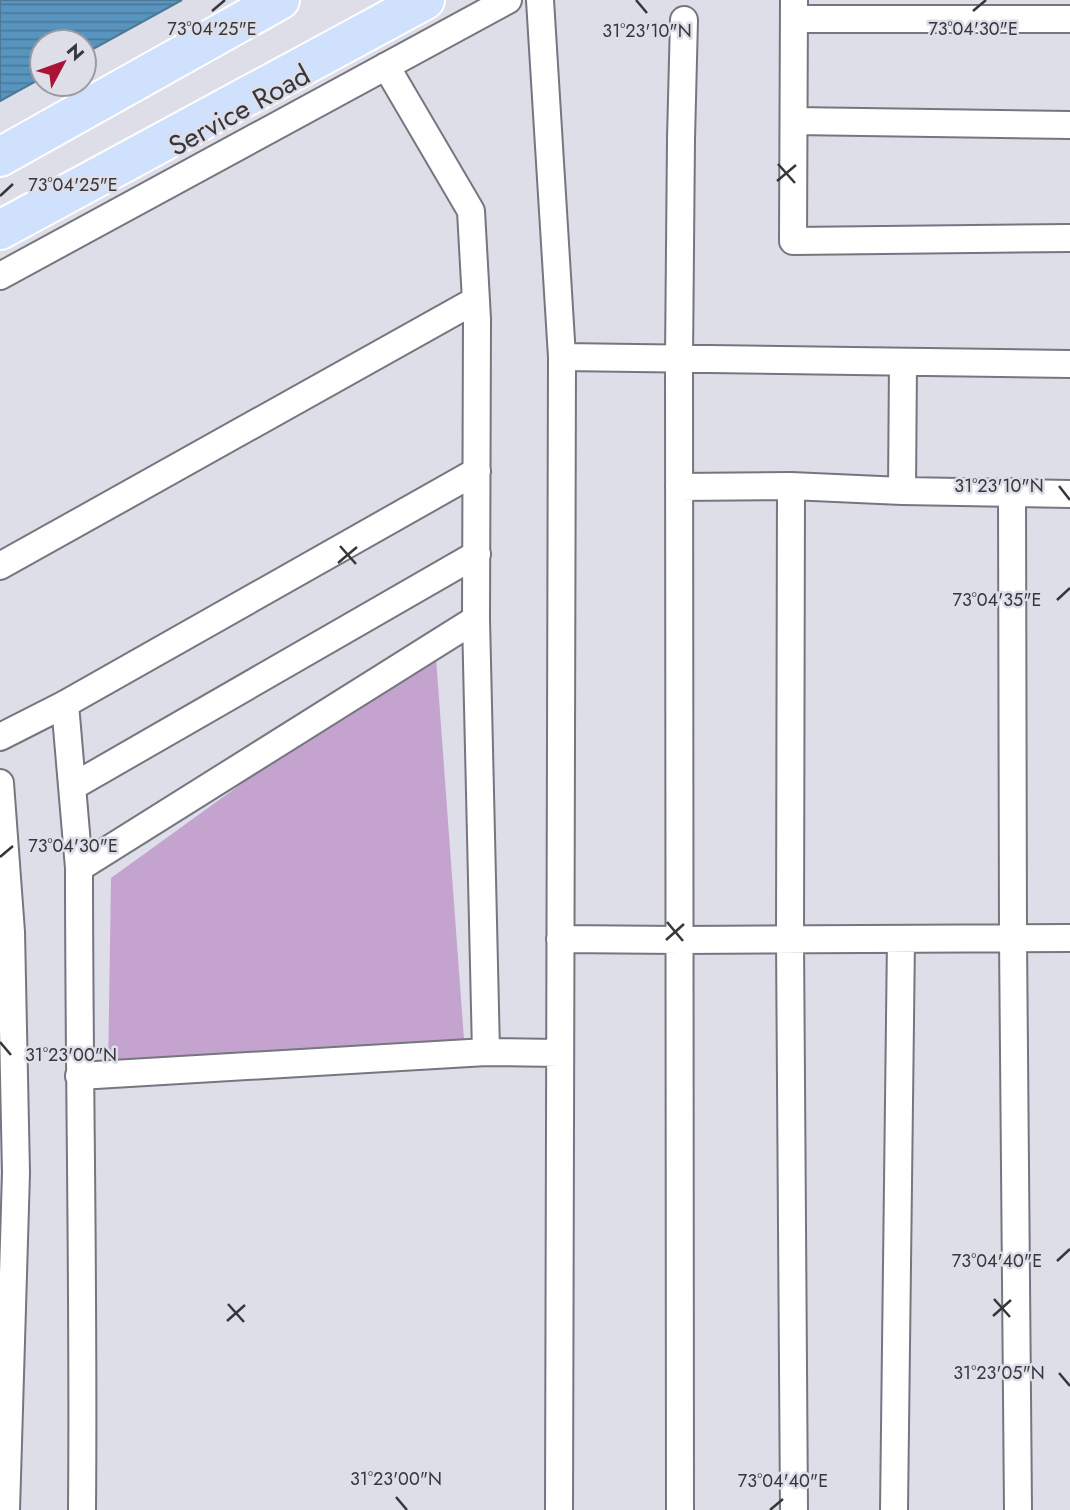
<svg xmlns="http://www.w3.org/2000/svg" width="1070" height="1510" font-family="Jost,sans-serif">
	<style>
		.green { fill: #c4a3ce }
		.water { fill: url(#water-rules); stroke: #4e7996; stroke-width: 2 }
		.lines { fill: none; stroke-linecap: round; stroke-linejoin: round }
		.minor-casing { stroke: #75767f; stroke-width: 30 }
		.primary-casing { stroke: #fff; stroke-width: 42 }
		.minor { stroke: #fff; stroke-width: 26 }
		.primary { stroke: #d0e1fd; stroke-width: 38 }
		.ticks { fill: none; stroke: #36373a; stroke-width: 2.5 }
		.labels { text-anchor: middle; stroke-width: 5; stroke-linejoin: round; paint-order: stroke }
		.street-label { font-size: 28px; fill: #36373a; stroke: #dddee8 }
		.ticks-label { font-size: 18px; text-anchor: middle; fill: #36373a; stroke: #dddee8; stroke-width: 5; stroke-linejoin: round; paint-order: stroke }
	</style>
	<defs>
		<pattern id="water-rules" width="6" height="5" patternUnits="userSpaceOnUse" patternTransform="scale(1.75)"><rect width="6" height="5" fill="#5895be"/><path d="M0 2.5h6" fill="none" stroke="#4a7a9b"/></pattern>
	</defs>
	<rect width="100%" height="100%" fill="#dddee8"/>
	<path class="green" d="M435,644l30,409 -357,21 3,-196z"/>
	<path class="water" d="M0,0h182l-98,54v-12h-42v36l-42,23z"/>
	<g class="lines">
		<g class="minor-casing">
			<path id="minor" d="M540,0l22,357 -3,1153
				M794,0l-1,241 277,-3
				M794,19h276
				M386,66l85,145 6,108 -1,300 10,433
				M794,121l276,4
				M0,276l508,-276
				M562,357l508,7
				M791,486l-1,453 4,571
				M679,487l112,-1 111,5 168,3
				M902,491l1,-129
				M1012,492l1,446 5,572
				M0,566l476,-266
				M65,704l14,164
				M0,737l65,-33 412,-233
				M0,783l11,149 5,241 -10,337
				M72,787l405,-233
				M560,939l120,1 390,-2
				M79,1076l407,-24 74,1
				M82,1510c2,-214 -3,-428 -3,-642l397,-249
				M680,1510l-1,-1152 2,-219 3,-119
				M894,1510l7,-571"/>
		</g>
		<g class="primary-casing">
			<path id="primary" d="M0,157l280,-157
				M0,230l425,-230"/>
		</g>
		<use href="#minor" class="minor"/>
		<use href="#primary" class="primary"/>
	</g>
	<path class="ticks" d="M636,0l11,13M212,11l13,-11M973,11l13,-11M778,164l17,19M777,181l19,-16M0,196l13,-12M1059,486l11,14M340,546l16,18M338,563l19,-16M1057,600l13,-12M0,857l13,-11M667,922l16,19M666,940l18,-16M0,1042l11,13M1057,1261l13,-12M994,1299l16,18M228,1304l16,18M993,1316l18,-16M227,1321l18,-16M1059,1373l11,13M396,1497l11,13M770,1510l13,-11"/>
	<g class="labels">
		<g class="street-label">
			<text transform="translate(239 110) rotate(-29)" y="10">Service Road</text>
		</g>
	</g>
	<g class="ticks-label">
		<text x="212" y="35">73°04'25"E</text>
		<text x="973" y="35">73°04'30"E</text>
		<text x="647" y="37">31°23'10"N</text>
		<text x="73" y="191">73°04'25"E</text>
		<text x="999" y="492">31°23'10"N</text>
		<text x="997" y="606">73°04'35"E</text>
		<text x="73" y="852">73°04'30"E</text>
		<text x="71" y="1061">31°23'00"N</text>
		<text x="997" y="1267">73°04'40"E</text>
		<text x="999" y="1379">31°23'05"N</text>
		<text x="396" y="1485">31°23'00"N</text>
		<text x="783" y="1487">73°04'40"E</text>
	</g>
	<g transform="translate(63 63) rotate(49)"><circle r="33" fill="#dddee8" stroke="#9a9ba2" stroke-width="2"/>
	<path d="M0-5L12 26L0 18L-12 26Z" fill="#aa1334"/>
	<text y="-10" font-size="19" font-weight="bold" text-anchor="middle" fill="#36373a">N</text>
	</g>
</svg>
